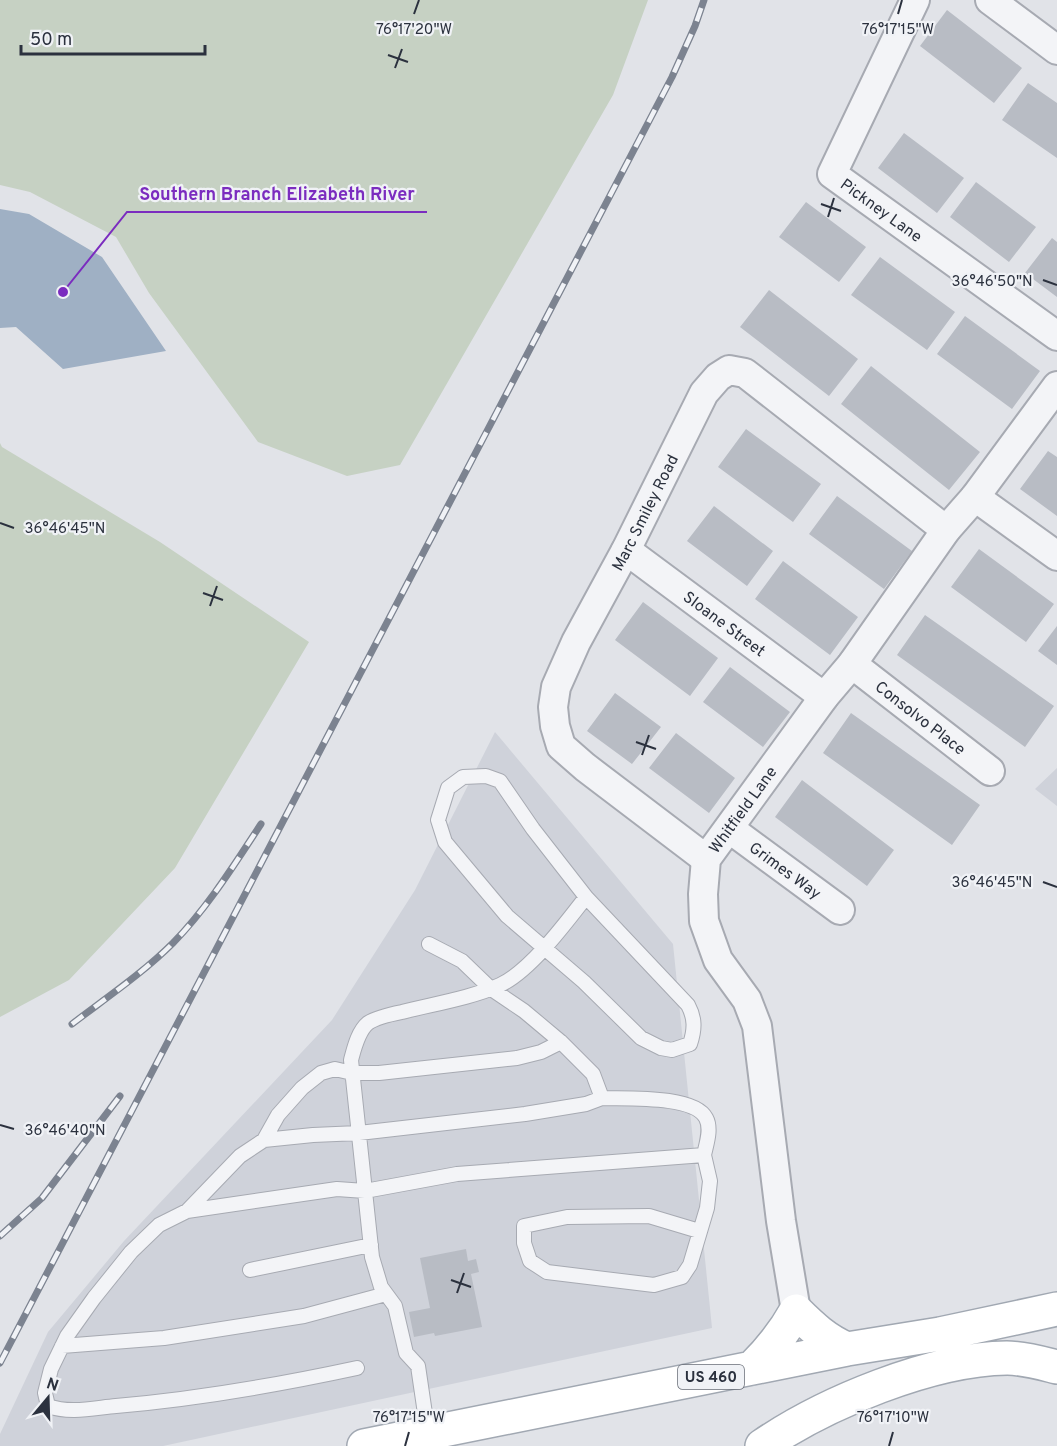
<svg xmlns="http://www.w3.org/2000/svg" width="1057" height="1446" font-family="Overpass,sans-serif">
	<style>
		.built { fill: #cfd2da }
		.green { fill: #c6d1c3 }
		.water { fill: #9fb0c4 }
		.building { fill: #b8bcc4 }
		.lines { fill: none; stroke-linecap: round; stroke-linejoin: round }
		.service-casing { stroke: #a7aab2; stroke-width: 16 }
		.minor-casing { stroke: #a7aab2; stroke-width: 32 }
		.primary-casing { stroke: #a1a8b2; stroke-width: 36 }
		.service { stroke: #f3f4f7; stroke-width: 14 }
		.minor { stroke: #f3f4f7; stroke-width: 28 }
		.primary { stroke: #fff; stroke-width: 33 }
		.rail-casing { stroke: #7c8390; stroke-width: 7 }
		.rail { stroke: #f0f2f6; stroke-width: 4.5; stroke-dasharray: 14; stroke-linecap: butt }
		.ticks { fill: none; stroke: #2b313e; stroke-width: 2 }
		.labels { text-anchor: middle; stroke-width: 4.5; stroke-linejoin: round; paint-order: stroke }
		.shield { fill: #f0f2f6; stroke: #666b75; stroke-width: 1.5 }
		.shield-label { font-size: 15px; font-weight: bold; fill: #2b313e }
		.street-label { font-size: 16px; fill: #2b313e; stroke: #f0f2f6 }
		.ticks-label { font-size: 15px; text-anchor: middle; fill: #2b313e; stroke: #f0f2f6; stroke-width: 4.5; stroke-linejoin: round; paint-order: stroke }
		.leader { fill: none; stroke: #7b2cbf; stroke-width: 2 }
		.callout-dot { fill: #7b2cbf; stroke: #f0f2f6; stroke-width: 2 }
		.callout-label { font-size: 18px; text-anchor: middle; font-weight: bold; fill: #7b2cbf; stroke: #f0f2f6; stroke-width: 4.5; stroke-linejoin: round; paint-order: stroke }
	</style>
	<rect width="100%" height="100%" fill="#e1e3e8"/>
	<path class="built" d="M495,732l178,212 39,384 -549,118h-163v-12l48,-102 76,-91 208,-221 83,-130z
		M1057,768v38l-22,-17z"/>
	<path class="green" d="M0,0h648l-35,95 -213,370 -53,11 -89,-34 -109,-149 -33,-56 -86,-45 -30,-7z
		M0,443l2,4 158,95 149,100 -134,226 -106,112 -69,37z"/>
	<path class="water" d="M0,209l29,5 73,43 64,94 -103,18 -47,-42 -16,1z"/>
	<path class="building" d="M947,10l75,58 -28,35 -74,-57z
		M1028,83l29,20v55l-55,-38z
		M904,133l60,45 -27,35 -59,-45z
		M976,182l60,45 -27,35 -59,-45z
		M806,202l60,45 -27,35 -60,-45z
		M1052,238l5,4v55l-32,-24z
		M880,257l75,55 -28,38 -76,-55z
		M769,290l89,69 -29,37 -89,-69z
		M965,316l75,55 -28,38 -75,-55z
		M871,366l109,86 -31,38 -108,-86z
		M746,429l75,55 -28,38 -75,-55z
		M1048,451l9,6v59l-37,-27z
		M837,496l75,55 -28,38 -75,-55z
		M714,506l59,45 -26,35 -60,-45z
		M979,549l75,55 -28,38 -75,-55z
		M783,561l75,56 -28,38 -75,-56z
		M643,602l75,56 -28,38 -75,-56z
		M925,615l129,91 -29,41 -128,-92z
		M1057,626v39l-19,-14z
		M730,667l60,45 -27,35 -60,-45z
		M615,693l46,34 -29,37 -45,-33z
		M851,713l129,92 -28,40 -129,-92z
		M676,733l59,45 -26,35 -60,-45z
		M802,780l92,70 -27,36 -92,-69z
		M466,1249l2,12 8,-2 3,13 -8,2 11,53 -47,9 -1,-3 -20,4 -5,-25 21,-4 -10,-50z"/>
	<g class="lines">
		<g class="service-casing">
			<path id="service" d="M429,944l33,17 28,27 34,23 37,31 32,32 9,24 -16,6 -61,10 -166,19 -46,2 -49,5 14,-25 24,-27 19,-15 14,-4 17,4h27l138,-15 24,-6 20,-10
				M602,1098c24,1 92,-3 104,20 6,11 0,27 -2,37
				M264,1140l-24,16 -53,55 -28,14 -28,27 -37,46 -27,38 -16,33 -6,24 3,13c22,8 46,2 68,0 81,-7 162,-21 241,-38
				M187,1211l150,-22 28,2 92,-17 247,-19 6,26 -3,27 -17,57 -8,12 -28,8 -107,-13 -17,-11 -6,-18v-17l43,-9 82,-1 50,15
				M250,1270l121,-25
				M62,1346l102,-8 140,-22 82,-22
				M428,1434l-10,-68 -12,-13 -11,-47 -14,-19 -9,-30 -21,-197c3,-11 7,-29 17,-37 9,-6 24,-9 34,-11 31,-8 69,-14 98,-27 30,-14 65,-61 86,-88l-53,-68 -33,-48 -14,-5 -23,1 -15,11 -10,32 7,22 62,74 77,66 57,56 20,10 11,2 18,-6c5,-15 5,-26 -2,-39l-102,-108"/>
		</g>
		<g class="minor-casing">
			<g id="minor">
				<path id="s1" d="M915,0l-83,174 225,162"/>
				<path d="M990,0l67,50"/>
				<path d="M975,497l82,59"/>
				<path id="s2" d="M626,550l198,147"/>
				<path id="s3" d="M852,664l138,107"/>
				<path id="s4" d="M730,829l110,81"/>
				<path id="s5" d="M706,859l-121,-92 -24,-21 -6,-20 -2,-19 3,-20 20,-45 50,-92 78,-157 14,-16 11,-7 16,3 201,157"/>
				<path id="s6" d="M796,1311l-15,-90 -24,-195 -10,-26 -29,-40 -14,-39 -1,-27 3,-35 118,-162 28,-33 94,-134 29,-33 82,-111"/>
			</g>
		</g>
		<g class="primary-casing">
			<path id="primary" d="M752,1368c18,-18 32,-35 44,-57 16,16 30,29 51,38
				M364,1446l483,-97 93,-15 117,-25
				M762,1446c63,-43 169,-87 245,-88 17,0 34,5 50,9"/>
		</g>
		<use href="#service" class="service"/>
		<use href="#minor" class="minor"/>
		<use href="#primary" class="primary"/>
		<g class="rail-casing">
			<path id="rail" d="M72,1024c34,-26 71,-51 101,-81 35,-36 61,-78 88,-119
				M0,1236l42,-38 78,-102
				M0,1363l672,-1286 23,-51 9,-26"/>
		</g>
		<use href="#rail" class="rail"/>
	</g>
	<path class="ticks" d="M414,14l5,-14M898,14l4,-14M388,55l20,7M395,68l7,-19M821,204l20,7M828,217l6,-19M1043,280l14,5M0,523l14,5M203,593l20,7M210,606l7,-20M636,742l20,7M642,755l7,-20M1043,882l14,5M0,1125l14,4M451,1280l20,7M457,1293l7,-20M405,1446l4,-14M889,1446l4,-14"/>
	<g class="labels">
		<rect class="shield" x="678" y="1365" width="66" height="24" rx="4.5"/>
		<g class="shield-label">
			<text x="711" y="1382">US 460</text>
		</g>
		<g class="street-label">
			<text dy="6" stroke="none"><textPath href="#s1" startOffset="254">Pickney Lane</textPath></text>
			<text dy="6" stroke="none"><textPath href="#s5" startOffset="440">Marc Smiley Road</textPath></text>
			<text dy="6" stroke="none"><textPath href="#s2" startOffset="123">Sloane Street</textPath></text>
			<text dy="6" stroke="none"><textPath href="#s3" startOffset="87">Consolvo Place</textPath></text>
			<text dy="6" stroke="none"><textPath href="#s6" startOffset="530">Whitfield Lane</textPath></text>
			<text dy="6" stroke="none"><textPath href="#s4" startOffset="69">Grimes Way</textPath></text>
		</g>
	</g>
	<g class="ticks-label">
		<text x="414" y="34">76°17'20"W</text>
		<text x="898" y="34">76°17'15"W</text>
		<text x="992" y="286">36°46'50"N</text>
		<text x="65" y="533">36°46'45"N</text>
		<text x="992" y="887">36°46'45"N</text>
		<text x="65" y="1135">36°46'40"N</text>
		<text x="409" y="1422">76°17'15"W</text>
		<text x="893" y="1422">76°17'10"W</text>
	</g>
	<path class="leader" d="M63 292L127 212H427"/>
	<circle class="callout-dot" cx="63" cy="292" r="6"/>
	<g class="callout-label">
		<text x="277" y="200">Southern Branch Elizabeth River</text>
	</g>
	<g transform="translate(48 1398) rotate(19)" stroke="#f0f2f6" stroke-width="4.5" paint-order="stroke">
	<path d="M0-4.5L10 22L0 15L-10 22Z" fill="#2b313e"/>
	<text y="-9" font-size="16" font-weight="bold" text-anchor="middle" fill="#2b313e">N</text>
	</g>
	<path d="M21 45v9h184v-9" fill="none" stroke="#2b313e" stroke-width="3"/>
	<text x="30" y="45" font-size="18" fill="#2b313e" stroke="#f0f2f6" stroke-width="4.5" paint-order="stroke">50 m</text>
</svg>
